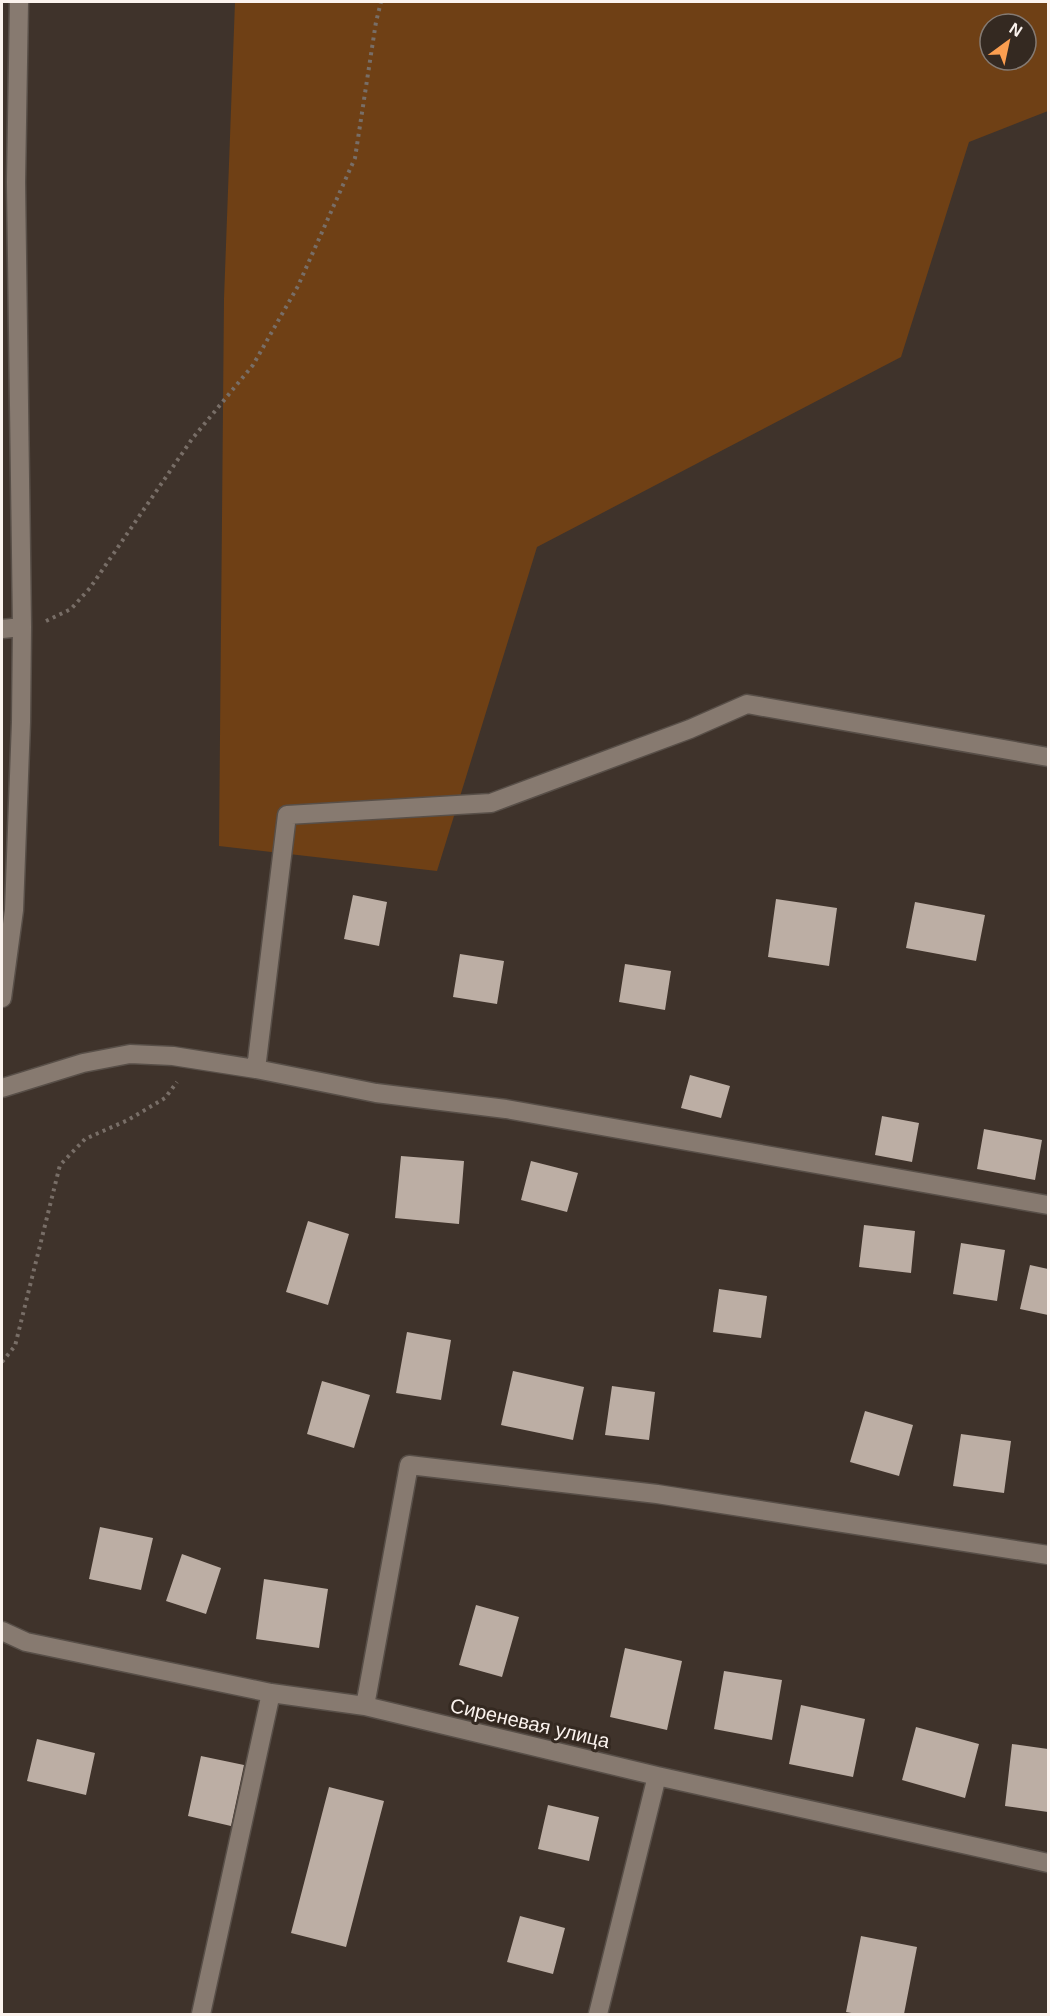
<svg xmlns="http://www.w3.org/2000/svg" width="1050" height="2016" font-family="Helvetica,sans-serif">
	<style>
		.green { fill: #6f4015; fill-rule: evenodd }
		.building { fill: #bcaea4 }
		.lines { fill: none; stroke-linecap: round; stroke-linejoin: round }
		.minor-casing { stroke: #584f48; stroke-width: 21 }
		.path { stroke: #786e67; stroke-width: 4; stroke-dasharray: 3 4.5; stroke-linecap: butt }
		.minor { stroke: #877a70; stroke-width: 18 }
		.labels { text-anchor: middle; stroke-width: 6; stroke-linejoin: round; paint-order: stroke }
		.street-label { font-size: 20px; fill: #fbf3ee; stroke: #342921 }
	</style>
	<rect width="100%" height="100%" fill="#3f332b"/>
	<path class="green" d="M235,2h813v109l-79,31 -68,215 -364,190 -100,324 -218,-25 5,-547zM990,24h36v36h-36z"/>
	<path class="building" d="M353,895l34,7 -8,44 -35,-7z
		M776,899l61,9 -8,58 -61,-9z
		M915,902l70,13 -9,46 -70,-13z
		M460,954l44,7 -7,43 -44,-7z
		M625,964l46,7 -6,39 -46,-8z
		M690,1075l40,11 -9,32 -40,-10z
		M882,1116l37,7 -7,39 -37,-7z
		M984,1129l58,11 -7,40 -58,-11z
		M401,1156l63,5 -5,63 -64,-6z
		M531,1161l47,12 -11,39 -46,-12z
		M308,1221l41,13 -21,71 -42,-13z
		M864,1225l51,6 -4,42 -52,-6z
		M961,1243l44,7 -8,51 -44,-7z
		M1030,1265l18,4v46l-28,-6z
		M719,1289l48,7 -6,42 -48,-6z
		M407,1332l44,8 -10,60 -45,-7z
		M513,1371l71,16 -11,53 -72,-15z
		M322,1381l48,14 -16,53 -47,-14z
		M612,1386l43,6 -6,48 -44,-5z
		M865,1411l48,14 -14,51 -49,-14z
		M961,1434l50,7 -7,52 -51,-7z
		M100,1527l53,11 -12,52 -52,-11z
		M182,1554l39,14 -15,46 -40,-13z
		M264,1579l64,10 -9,59 -63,-9z
		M476,1605l43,12 -17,60 -43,-12z
		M625,1648l57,13 -15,69 -57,-13z
		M724,1671l58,9 -10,60 -58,-11z
		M801,1705l64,14 -12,58 -64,-13z
		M916,1727l63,17 -14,54 -63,-18z
		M37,1739l58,14 -9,42 -59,-14z
		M1012,1744l36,5v63l-43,-6z
		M201,1756l43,9 -13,61 -43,-10z
		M329,1787l55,14 -38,146 -55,-14z
		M548,1805l51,12 -10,44 -51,-12z
		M520,1916l45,12 -12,46 -46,-12z
		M861,1936l56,11 -13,67h-47l-11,-2z"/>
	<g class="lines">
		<g class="minor-casing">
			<path id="minor" d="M2,629l20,-2
				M2,998l12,-88 7,-188 1,-95 -6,-445 3,-180
				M256,1069l31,-254 204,-12 199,-74 57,-25 301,53
				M2,1088l81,-25 47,-9 43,2 83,13 120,24 130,16 542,96
				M2,1631l24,11 245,51 94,13 292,70 391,87
				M365,1706l44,-241 248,29 391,61
				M201,2014l70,-321
				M598,2014l59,-238"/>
		</g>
		<path class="path" d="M46,621l25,-12 19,-21 102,-149 61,-74 45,-79 57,-128 21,-136 5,-20
			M2,1362l13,-16 45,-181 25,-26 43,-19 37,-22 12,-16"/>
		<use href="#minor" class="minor"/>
	</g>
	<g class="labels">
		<g class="street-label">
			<text transform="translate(530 1723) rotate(13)" y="7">Сиреневая улица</text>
		</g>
	</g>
	<rect width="1050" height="2016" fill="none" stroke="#fbf3ee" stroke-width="6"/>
	<g transform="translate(1008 42) rotate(33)"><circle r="28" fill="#342921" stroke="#847a73" stroke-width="1.5"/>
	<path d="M0-4.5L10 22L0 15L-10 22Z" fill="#fb9e50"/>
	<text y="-9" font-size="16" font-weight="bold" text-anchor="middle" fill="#fbf3ee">N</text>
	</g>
</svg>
